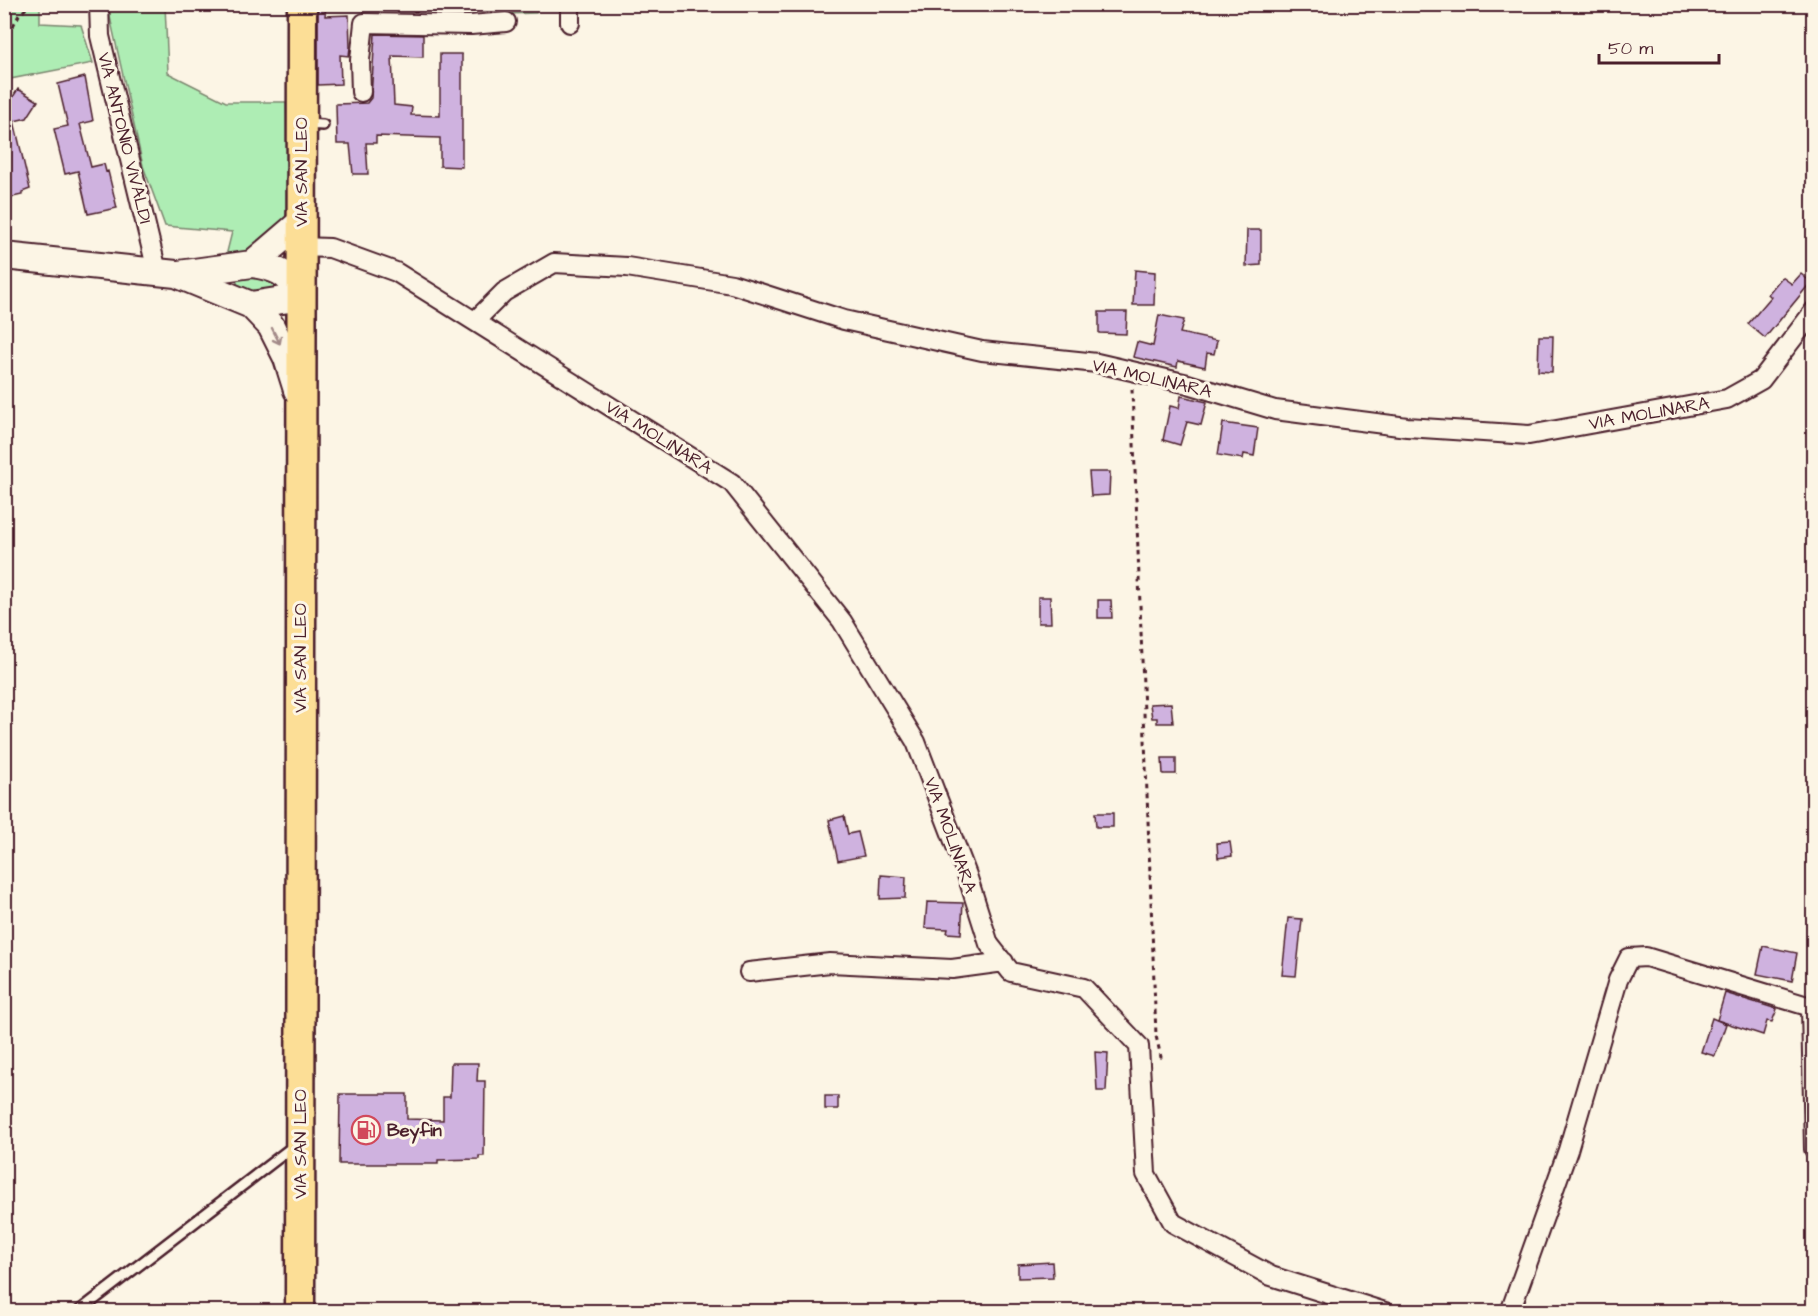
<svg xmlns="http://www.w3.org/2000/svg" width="1818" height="1316" font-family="'Architects Daughter',sans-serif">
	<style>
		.green { fill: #aeedb4; stroke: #7c8670; stroke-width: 1.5 }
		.building { fill: #cfb2df; stroke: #4a1f2b; stroke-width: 1.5 }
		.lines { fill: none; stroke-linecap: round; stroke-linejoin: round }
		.lane-casing { stroke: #4a1f2b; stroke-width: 14 }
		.street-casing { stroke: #4a1f2b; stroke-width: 22 }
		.secondary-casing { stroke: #4a1f2b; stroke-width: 30 }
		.primary-casing { stroke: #4a1f2b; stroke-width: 33 }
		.path { stroke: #4a1f2b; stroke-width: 3; stroke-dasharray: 4.5 4.5; stroke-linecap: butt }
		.lane { stroke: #fcf5e5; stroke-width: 9 }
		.street { stroke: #fcf5e5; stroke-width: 18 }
		.secondary { stroke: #fcf5e5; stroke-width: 26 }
		.primary { stroke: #fcde96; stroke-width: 28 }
		.oneway { stroke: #a38a88 }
		.labels { text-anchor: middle; stroke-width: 6; stroke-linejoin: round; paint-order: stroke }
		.street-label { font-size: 18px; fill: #4a1f2b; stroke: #fcf5e5 }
		.poi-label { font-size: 18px; font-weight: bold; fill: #4a1f2b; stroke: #fcf5e5; text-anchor: start }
	</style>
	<rect width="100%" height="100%" fill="#fcf5e5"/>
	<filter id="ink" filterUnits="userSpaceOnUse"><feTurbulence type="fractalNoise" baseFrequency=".0167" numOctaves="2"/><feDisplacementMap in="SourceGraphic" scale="12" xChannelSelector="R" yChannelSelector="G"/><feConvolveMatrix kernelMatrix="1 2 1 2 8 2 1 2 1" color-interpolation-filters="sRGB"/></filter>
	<g filter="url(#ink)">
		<path class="green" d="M5,4l35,1v18l41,2 12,38 -88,17z
			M110,5h55l3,68 58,29h60l2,106 -6,22 -16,16 -52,16 13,-10 5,-20 -67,-6 -22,-60 -33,-149z
			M497,5h39v8l-29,1z
			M263,272l23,15 -27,10 -22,-9v-14z"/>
		<path class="building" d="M318,4h8l-1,12 24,-1 1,32 -1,9 -9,-1 1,29 -23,1z
			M375,34l48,1v22l-31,-1 2,49 18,2 -1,8 29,1v-62h22v113l-22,-1v-28l-64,-2v7h-10l2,31h-15l-3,-30h-13l-1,-40 31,-1 4,-5z
			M85,77l8,44 -13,3 11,43 13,-3 2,8 2,-1 9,37 -29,6 -10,-43 -13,3 -11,-45 14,-3 -10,-42z
			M18,89l20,12 -11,17 -13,3 16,68 -8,3v3l-18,4v-95l5,-1z
			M1247,230h14v35l-15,1z
			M1135,270l20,2 -1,33h-21z
			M1801,274l10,8 -46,56 -17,-14 23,-27 -3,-3 14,-17 10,7z
			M1099,312h28l-1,22 -27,-1z
			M1159,315l25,5 -4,13 37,8 -3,13 -7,-1 -2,14 -27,-6 -1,6 -44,-10 4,-15 16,4z
			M1539,336h14l-1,36 -14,-1z
			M1181,396l26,6 -6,23 -14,-3 -7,23 -17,-5 7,-34 9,2z
			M1223,423l35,5 -4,28 -10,-2 -1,5 -25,-4z
			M1089,472h21l-1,23 -18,1z
			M1038,597h12l1,26h-13z
			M1098,600h13l1,18h-14z
			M1171,703l2,20h-16v-5h-5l-2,-14z
			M1162,758h14v16h-13z
			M1095,813h18v14h-17z
			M844,816l4,18 10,-2 6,24 -26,5 -9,-41z
			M1230,842l2,14 -14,2 -1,-15z
			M881,875l25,2 -1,21 -25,1z
			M927,902l36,1 -2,31 -14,-1 1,-4 -23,-1z
			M1288,918l14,1 -6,57 -14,-1z
			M1763,946l34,7 -5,28 -35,-7z
			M1725,993l52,16 -5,13 -5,-1 -4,14 -46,-15z
			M1712,1018l14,6 -11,32 -14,-4z
			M1095,1052l13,1 -2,38h-9z
			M451,1063h27l-1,18h8l-1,75h-5v3l-41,1v4h-99l1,-70h67v25l36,1v-23h7z
			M825,1096h13v13h-13z
			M1052,1262l1,15 -35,1v-14z"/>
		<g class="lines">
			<g class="lane-casing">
				<path id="lane" d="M304,124l19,1
					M78,1312l217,-167"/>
			</g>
			<g class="street-casing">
				<path id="street" d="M99,4l1,32 57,235
					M570,4v19
					M361,92l-1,-32 4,-37 107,2 35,-3
					M301,247l29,1 66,24 336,211 110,138 74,121 51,133 22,69 22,28 73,16 55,58 7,128 27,49 98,53 114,36
					M475,321l29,-29 50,-29 73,4 105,17 112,36 138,31 115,12 91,21 87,26 132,17 122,8 198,-36 34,-19 53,-69
					M749,972l81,-9 122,6 52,-7
					M1811,1008l3,141
					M1510,1312l58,-162 50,-170 11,-22 17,-1 168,51"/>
			</g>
			<g class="secondary-casing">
				<path id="secondary" d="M4,256l172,18 75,31 20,21 16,32 10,32
					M179,274l73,-10 48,-41
					M251,305l38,-6 12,-6c-16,-21 -23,-25 -49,-29"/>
			</g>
			<g class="primary-casing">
				<path id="primary" d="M300,1312l2,-1308"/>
			</g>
			<path class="path" d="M4,42l15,-27 12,-11
				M1132,389l24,647 5,21 -4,4"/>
			<use href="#lane" class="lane"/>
			<use href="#street" class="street"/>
			<use href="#secondary" class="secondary"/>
			<use href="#primary" class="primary"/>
		</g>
		<defs><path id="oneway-shaft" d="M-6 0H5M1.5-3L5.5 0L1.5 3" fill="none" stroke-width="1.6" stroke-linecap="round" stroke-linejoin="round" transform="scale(1.5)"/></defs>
		<use class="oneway" href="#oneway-shaft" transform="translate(276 336) rotate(63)"/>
	</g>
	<defs>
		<g id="fuel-ring" transform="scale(1.5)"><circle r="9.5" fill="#fcf5e5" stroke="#d1495b" stroke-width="1.5"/><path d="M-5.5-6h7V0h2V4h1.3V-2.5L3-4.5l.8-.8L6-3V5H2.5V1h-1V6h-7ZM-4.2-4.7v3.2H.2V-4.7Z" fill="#d1495b"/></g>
	</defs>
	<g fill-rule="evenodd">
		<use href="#fuel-ring" x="366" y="1130"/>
	</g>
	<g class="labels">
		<g class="street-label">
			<text transform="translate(125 138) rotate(76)" y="6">VIA ANTONIO VIVALDI</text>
			<text transform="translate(301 172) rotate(-90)" y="6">VIA SAN LEO</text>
			<text transform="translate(1152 378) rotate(13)" y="6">VIA MOLINARA</text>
			<text transform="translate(1649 413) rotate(-10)" y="6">VIA MOLINARA</text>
			<text transform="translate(659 437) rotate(32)" y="6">VIA MOLINARA</text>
			<text transform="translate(300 658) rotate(-90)" y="6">VIA SAN LEO</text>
			<text transform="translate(951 835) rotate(70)" y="6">VIA MOLINARA</text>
			<text transform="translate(300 1144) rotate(-90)" y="6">VIA SAN LEO</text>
		</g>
		<g class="poi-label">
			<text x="387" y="1136">Beyfin</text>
		</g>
	</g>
	<rect width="1818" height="1316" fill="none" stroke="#fcf5e5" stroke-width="24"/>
	<rect x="12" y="12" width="1794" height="1292" fill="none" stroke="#4a1f2b" stroke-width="2" filter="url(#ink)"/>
	<path d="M1599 54v9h120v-9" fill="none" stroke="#4a1f2b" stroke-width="3"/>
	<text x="1608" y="54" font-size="18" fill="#4a1f2b" stroke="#fcf5e5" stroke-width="4.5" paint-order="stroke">50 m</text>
</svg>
